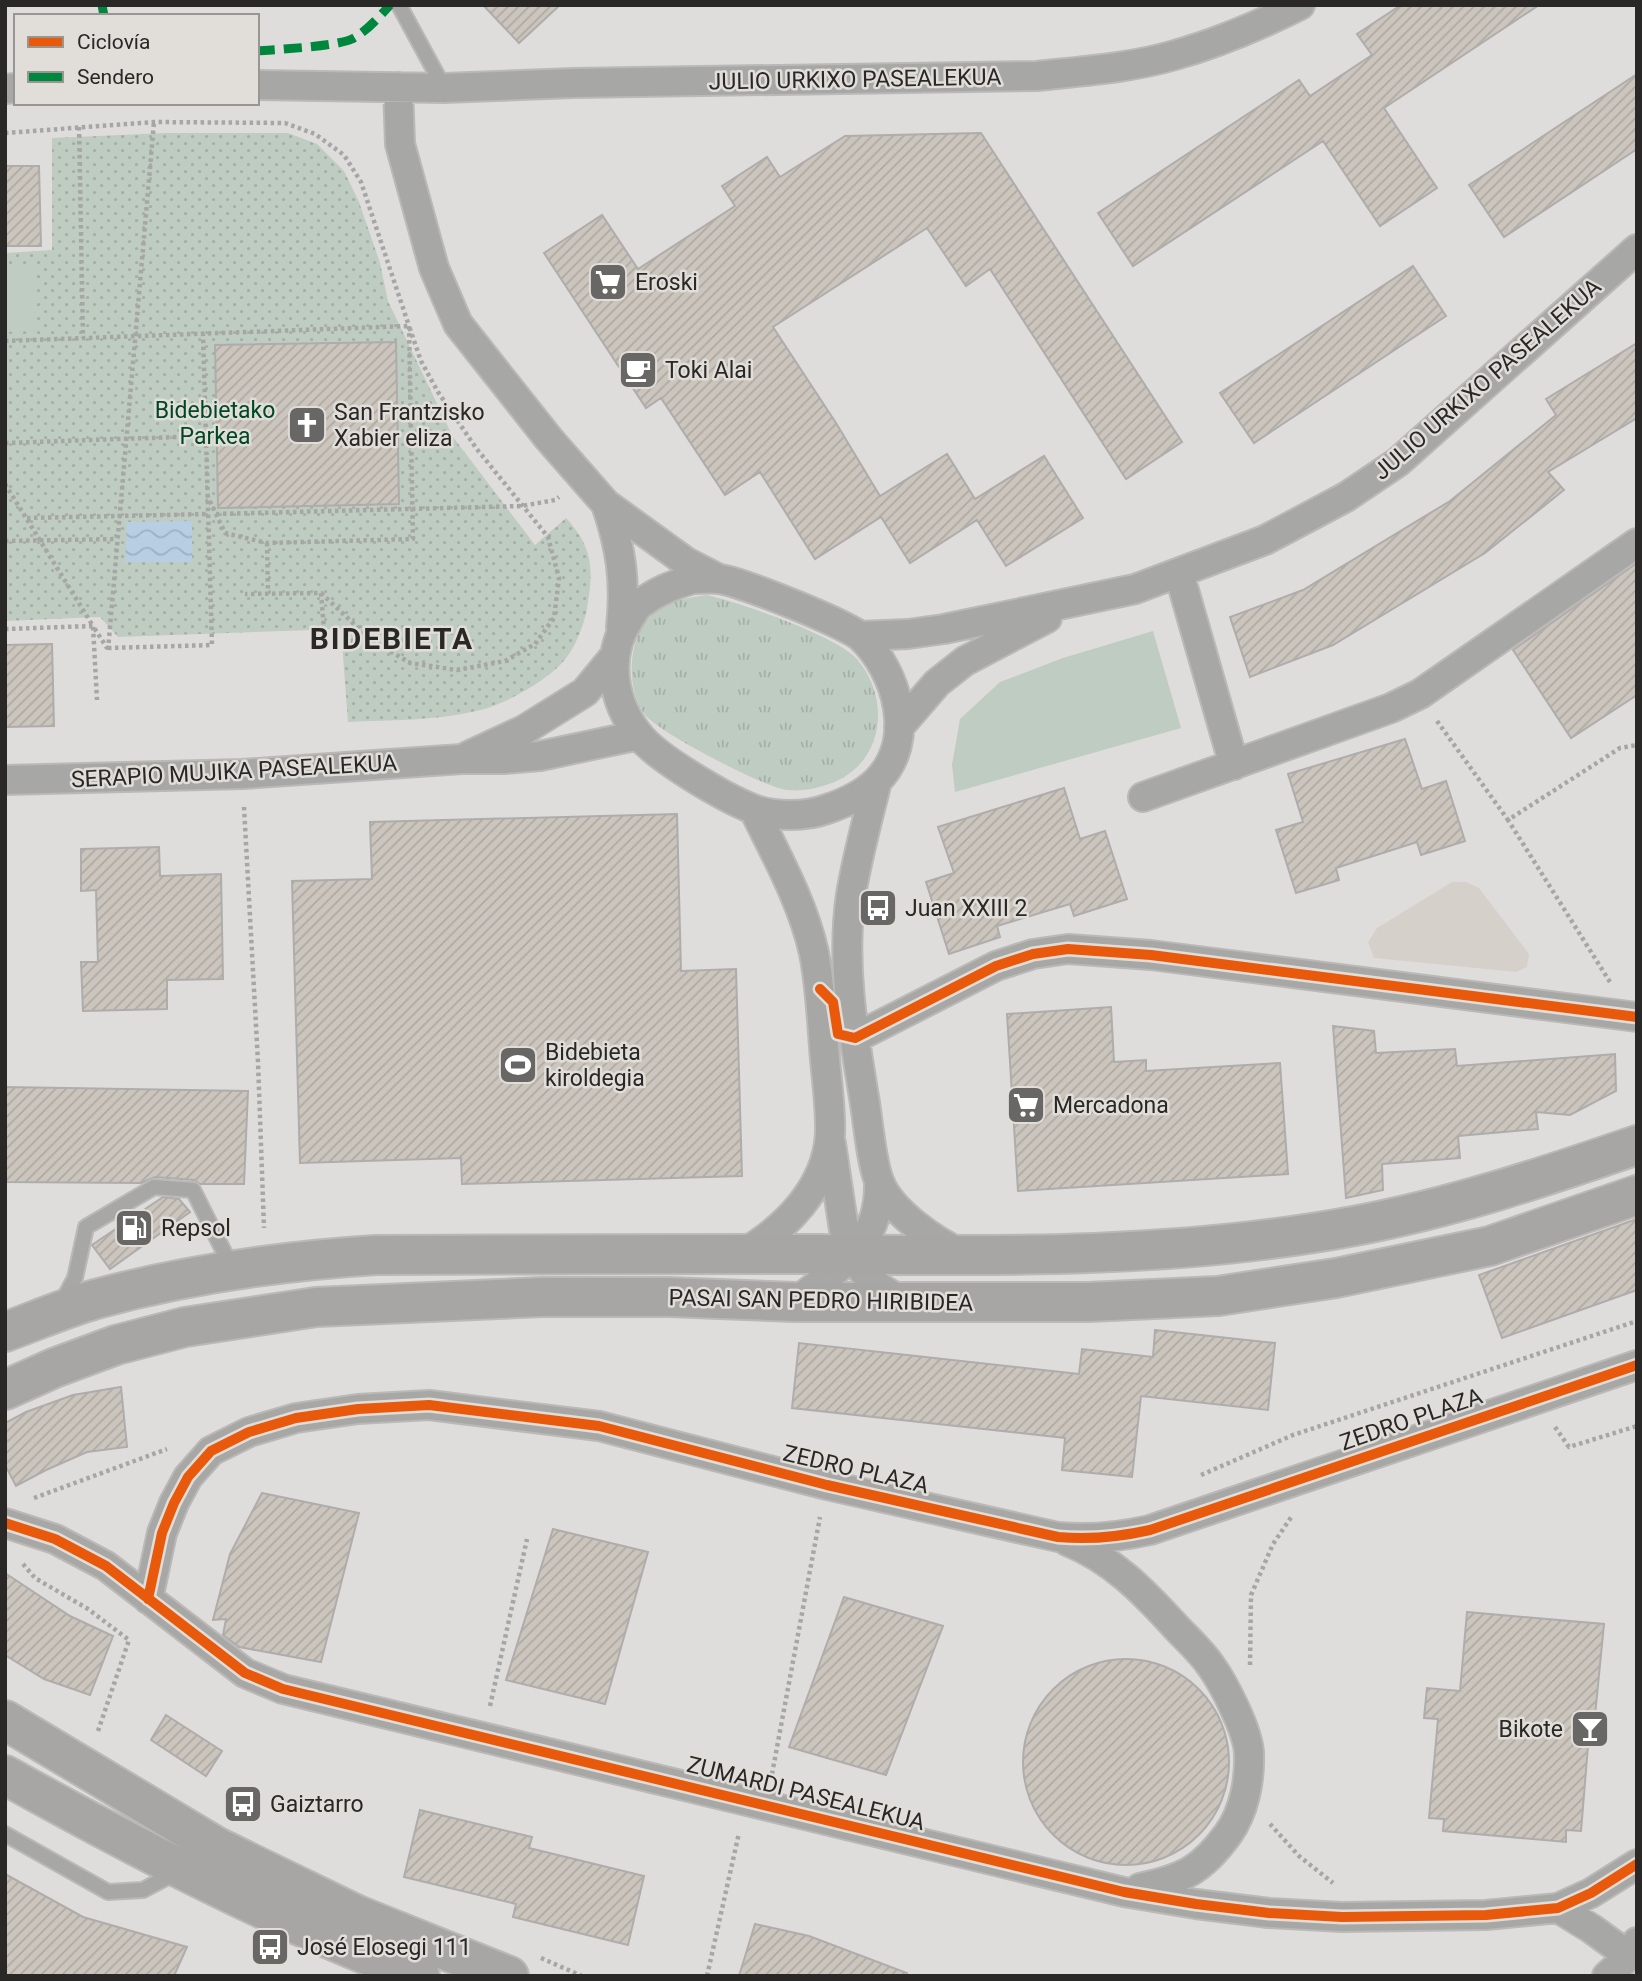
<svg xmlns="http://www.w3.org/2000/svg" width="1642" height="1981" font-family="Roboto,sans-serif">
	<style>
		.built { fill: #d6d0ca }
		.grass { fill: url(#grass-tufts) }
		.park { fill: url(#park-dots) }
		.pitch { fill: #bfccc1 }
		.water { fill: url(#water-waves) }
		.building { fill: url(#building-hatch); stroke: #aeadab; stroke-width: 2 }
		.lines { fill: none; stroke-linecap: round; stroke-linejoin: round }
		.lane-casing { stroke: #bab9b8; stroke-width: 18 }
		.street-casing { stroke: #bab9b8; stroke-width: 32 }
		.secondary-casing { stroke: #bab9b8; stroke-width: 42 }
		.path { stroke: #a6a6a5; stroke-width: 4.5; stroke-dasharray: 3.5 3.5; stroke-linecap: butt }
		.lane { stroke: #a7a7a6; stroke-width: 14 }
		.street { stroke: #a7a7a6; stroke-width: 28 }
		.secondary { stroke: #a7a6a5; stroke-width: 38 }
		.quiet { stroke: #00873e; stroke-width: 9; stroke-dasharray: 18 9; stroke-linecap: butt }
		.cycleway-casing { stroke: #e1ded9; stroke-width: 15 }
		.cycleway { stroke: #e8590c; stroke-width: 10 }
		.labels { text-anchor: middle; stroke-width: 5; stroke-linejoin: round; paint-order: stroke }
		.street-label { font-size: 23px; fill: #2a2827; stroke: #e1ded9 }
		.poi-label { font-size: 23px; fill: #2a2827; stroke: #e1ded9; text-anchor: start }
		.park-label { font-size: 23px; fill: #004726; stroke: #e1ded9 }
		.district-label { font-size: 30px; font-weight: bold; letter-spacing: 2px; fill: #2a2827; stroke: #e1ded9 }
	</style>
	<defs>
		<pattern id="grass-tufts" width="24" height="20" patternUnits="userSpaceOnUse" patternTransform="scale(1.75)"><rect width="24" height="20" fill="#bfccc1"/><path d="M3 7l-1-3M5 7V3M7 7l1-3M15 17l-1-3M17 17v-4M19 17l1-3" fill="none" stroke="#a4afa6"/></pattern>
		<pattern id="park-dots" width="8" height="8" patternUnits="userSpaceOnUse" patternTransform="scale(1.75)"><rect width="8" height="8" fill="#bfccc1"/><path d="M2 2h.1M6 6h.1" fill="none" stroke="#a4afa6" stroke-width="1.8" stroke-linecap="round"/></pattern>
		<pattern id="water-waves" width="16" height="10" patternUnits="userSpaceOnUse" patternTransform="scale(1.75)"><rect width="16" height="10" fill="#b7cee3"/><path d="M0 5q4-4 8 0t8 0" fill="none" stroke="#9eb1c3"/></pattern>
		<pattern id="building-hatch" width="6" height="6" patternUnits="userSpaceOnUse" patternTransform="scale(1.75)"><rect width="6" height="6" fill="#cbc5bd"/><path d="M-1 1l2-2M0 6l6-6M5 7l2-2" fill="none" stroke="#aea9a2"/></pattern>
	</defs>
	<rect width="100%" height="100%" fill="#dfdddb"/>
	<path class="built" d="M1452,882h14l13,6 50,66 -2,13 -11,5 -142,-14 -6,-16 9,-14z"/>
	<path class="grass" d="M707,595c31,7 130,41 150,64 37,44 25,111 -34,127 -13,4 -28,6 -41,3 -25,-6 -120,-55 -136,-73 -21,-24 -19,-81 7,-102 16,-14 34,-16 54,-19z"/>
	<path class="park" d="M167,133h121l29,11 27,27 15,31 21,61 8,38 65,136 82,108 31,-27c25,27 28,48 22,84 -2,17 -10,40 -21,55 -16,22 -64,49 -91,54 -42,10 -85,9 -128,11l-7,-93 -223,8 -18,-20 -95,4v-368l47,-3v-112z"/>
	<path class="pitch" d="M33,266l2,65 -30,1v-65z
		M1153,631l28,97 -226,64 -3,-27 8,-46 40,-37 63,-24z"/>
	<path class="water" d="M192,521v41h-67l2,-40z"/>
	<path class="building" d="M483,5h77l-41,38z
		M1401,5h138l-155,103 53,80 -57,38 -57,-85 -190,125 -35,-53 201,-133 11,16 62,-41 -15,-21z
		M1637,74v75l-133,88 -35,-52z
		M981,133l201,309 -56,37 -136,-210 -24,17 -39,-58 -154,99 63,96 44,73 67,-42 28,45 69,-43 39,62 -77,48 -29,-46 -67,43 -29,-46 -66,42 -55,-87 -35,23 -64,-97 -15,10 -102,-155 58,-38 36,54 97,-63 -13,-20 45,-29 13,20 65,-41z
		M5,166h34l2,80h-36z
		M1413,266l33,50 -192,127 -34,-50z
		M396,342l3,162 -181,4 -3,-163z
		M1637,343v75l-89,54 16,18 -79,63 -152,92 -83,32 -20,-60 73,-27 147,-89 106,-86 -10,-16z
		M1637,563v132l-66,43 -58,-88z
		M52,644l2,82 -49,1v-82z
		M1405,739l17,50 24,-8 19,60 -44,14 -4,-13 -81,26 3,12 -43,13 -20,-63 27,-8 -15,-48z
		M1064,788l16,51 25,-8 22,68 -53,17 -4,-12 -73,22 3,11 -51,17 -23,-72 28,-9 -16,-46z
		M677,814l4,157 55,-2 6,207 -280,8 -1,-26 -161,5 -8,-282 80,-2 -2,-57z
		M159,847l1,29 61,-2 2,105 -56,1v29l-84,2 -2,-49h17l-2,-72 -15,1v-42z
		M1111,1007l3,55 32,-2v11l134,-8 8,111 -270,17 -11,-177z
		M1333,1026l41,5 2,22 79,-4 2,17 158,-12 1,37 -46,24 -34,-3 2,17 -80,7 2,22 -78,6 1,26 -37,8z
		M5,1087l243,4 -4,93h-44l-6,-4 -39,-3 -14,6 -136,-1z
		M163,1197l16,2 11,13 -80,57 -18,-24z
		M1637,1219v71l-135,48 -23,-63z
		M1155,1330l120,13 -7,67 -127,-14 -9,81 -70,-7 3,-32 -273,-30 7,-65 280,31 3,-25 71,8z
		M121,1387l6,60 -40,5 -41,18 -30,16 -11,-21v-42l21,-11 47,-17z
		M262,1493l97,20 -38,149 -82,-15 -16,-12 3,-16 -13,1 17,-66z
		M553,1529l95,23 -43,152 -99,-24z
		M5,1573l65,43 43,20 -23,59 -46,-16 -39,-24z
		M844,1597l99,29 -57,149 -97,-28z
		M1467,1612l137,12 -12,122h-4l-7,85 -15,-1v12l-123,-11 1,-12 -15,-1 9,-99 -14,-1 3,-30 33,3z
		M1023 1762a103 103 0 1 1 206 0a103 103 0 1 1-206 0Z
		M166,1715l56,36 -16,25 -55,-36z
		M420,1810l112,27 -3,11 115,28 -16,69 -115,-28 3,-13 -112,-27z
		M5,1874l78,43 104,30 -13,29h-169z
		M755,1924l54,12 98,37 -1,3h-167z"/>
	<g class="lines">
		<g class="lane-casing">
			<path id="lane" d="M399,5l45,83
				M62,1302l13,-24 11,-51 68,-40 39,3 39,78
				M5,1834l103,58 35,-2 34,-18"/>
		</g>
		<g class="street-casing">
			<path id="street" d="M257,85l187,3 129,-5 464,-7c46,-5 94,-8 138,-21 43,-12 85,-30 125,-50
				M398,87l2,57 34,124 24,56 91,115 57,65 80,58 31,16
				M5,89l11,-1
				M606,504c15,44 20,77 15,124
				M1179,573l55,192
				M693,579c8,0 17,-1 26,0 20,2 128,45 142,58 37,35 56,104 16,144 -14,14 -32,22 -50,28 -21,8 -53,8 -74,0 -28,-11 -97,-51 -115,-75 -25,-32 -33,-77 -10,-113 4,-6 7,-13 12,-17 17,-13 33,-19 53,-25z
				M860,636l48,-2 36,-5 191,-40 130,-49 81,-43 52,-35 239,-213
				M899,727l38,-44 28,-22 82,-43
				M468,756l56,-26 61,-38 28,-34
				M5,780l238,-6 219,-15h42l36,-3 99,-21
				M877,781c-9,37 -20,76 -26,114 -10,67 2,136 13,202 4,23 7,64 15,84 11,30 55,60 83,73
				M1143,797l248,-89 29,-14 217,-151
				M855,1038l141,-72 37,-12 35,-5 83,6 486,62
				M831,1144l14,92c10,32 29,53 61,66
				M742,1254c43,-25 85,-66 88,-120 1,-24 -3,-51 -5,-75 -3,-35 -4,-71 -11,-106 -11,-50 -38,-98 -60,-143
				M796,1302c43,-36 85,-57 83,-120
				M5,1523l50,16 51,27 139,107 38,16 841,203 72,12 73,9 73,4 144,-2 72,-7 33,-15 46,-29
				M1067,1541c45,18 76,50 108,85 12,13 26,25 36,40 13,18 37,65 38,87 1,28 -5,59 -21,81 -26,36 -45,45 -88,54
				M148,1599l14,-66 12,-30 14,-26 23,-26 38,-19 47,-14 62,-9 71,-4 170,21 228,59 231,52c32,3 61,0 92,-7l487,-165
				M1558,1908l34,21 37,27 8,-14
				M1607,1976l22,-20"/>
		</g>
		<g class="secondary-casing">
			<path id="secondary" d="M5,1332c30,-11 60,-24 91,-33 92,-25 185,-38 280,-44 147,0 295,-2 442,-1 179,2 359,5 536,-28 97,-18 190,-49 283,-81
				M5,1390l49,-22 62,-23 69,-18 131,-20 226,-10h127l127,5h293l129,-6 118,-18 154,-32 147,-51
				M5,1720l212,127 140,68 152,61
				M5,1775c133,74 273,147 415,201"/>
		</g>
		<path class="path" d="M79,127l4,211
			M5,133l149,-11 131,1 30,11 29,21 17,27 48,144 4,213 -146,4 -42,-10 -17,-36
			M5,341l404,-15 12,35 17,31 38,56 72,89 11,41 -5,40 -19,26 -30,17 -48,9 -47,-7 -40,-24 -49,-46 -76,1
			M5,443l201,-7
			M5,484l88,142 4,74
			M216,514l306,-8 33,-6 4,-3
			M27,518l181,-4
			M5,541l112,-2
			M267,543l1,51
			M321,593l3,36
			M5,629l88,-3 14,22
			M343,642l26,-3
			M108,648l104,-3 -9,-311
			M108,650l46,-528
			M1437,721l71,99
			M244,807l14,255 6,166
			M1610,982l-102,-162 112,-72 17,-3
			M1555,1427l14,20 68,-21
			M1201,1475l92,-40 344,-114
			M34,1498l133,-49
			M23,1564l12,14 53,31 41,31 -31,91
			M1250,1665l1,-70 22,-51 19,-28
			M490,1706l37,-167
			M772,1774l48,-257
			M1270,1824l29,32 34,27
			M541,1958l41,18
			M707,1976l32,-143"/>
		<use href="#lane" class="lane"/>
		<use href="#street" class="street"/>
		<use href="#secondary" class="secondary"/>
		<path class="quiet" d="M102,5l2,11
			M257,51c22,-2 77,-4 95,-12 15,-8 27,-22 38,-34"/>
		<g class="cycleway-casing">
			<path id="cycleway" d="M820,989l13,13 5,32 17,4 141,-72 37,-12 35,-5 83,6 486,62
				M5,1523l50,16 51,27 139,107 38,16 841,203 72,12 73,9 73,4 144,-2 72,-7 33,-15 46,-29
				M148,1599l14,-66 12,-30 14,-26 23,-26 38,-19 47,-14 62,-9 71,-4 170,21 228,59 231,52c32,3 61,0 92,-7l487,-165"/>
		</g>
		<use href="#cycleway" class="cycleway"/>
	</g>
	<defs>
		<g id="supermarket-square" transform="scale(2.0125)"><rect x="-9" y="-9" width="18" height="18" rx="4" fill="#696766" stroke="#e1ded9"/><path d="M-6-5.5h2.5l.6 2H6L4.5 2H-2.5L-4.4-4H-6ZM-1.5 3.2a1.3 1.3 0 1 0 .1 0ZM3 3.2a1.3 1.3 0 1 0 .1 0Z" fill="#fff"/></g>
		<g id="cafe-square" transform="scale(2.0125)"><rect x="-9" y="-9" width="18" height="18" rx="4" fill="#696766" stroke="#e1ded9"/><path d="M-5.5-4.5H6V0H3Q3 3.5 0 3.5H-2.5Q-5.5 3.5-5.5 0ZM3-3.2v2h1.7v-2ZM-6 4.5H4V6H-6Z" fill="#fff"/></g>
		<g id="church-square" transform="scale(2.0125)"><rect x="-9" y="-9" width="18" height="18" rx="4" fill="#696766" stroke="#e1ded9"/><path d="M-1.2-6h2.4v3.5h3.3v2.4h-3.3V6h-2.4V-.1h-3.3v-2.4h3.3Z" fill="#fff"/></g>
		<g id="bus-square" transform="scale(2.0125)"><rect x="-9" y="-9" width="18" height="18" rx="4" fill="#696766" stroke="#e1ded9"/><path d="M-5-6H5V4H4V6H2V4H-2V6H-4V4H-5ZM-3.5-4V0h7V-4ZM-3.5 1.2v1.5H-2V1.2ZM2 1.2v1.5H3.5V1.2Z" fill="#fff"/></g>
		<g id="stadium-square" transform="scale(2.0125)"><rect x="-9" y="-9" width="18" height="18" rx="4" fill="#696766" stroke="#e1ded9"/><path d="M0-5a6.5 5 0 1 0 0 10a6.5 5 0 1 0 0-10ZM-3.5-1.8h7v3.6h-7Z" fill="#fff"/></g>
		<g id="fuel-square" transform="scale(2.0125)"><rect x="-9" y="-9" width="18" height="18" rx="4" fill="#696766" stroke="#e1ded9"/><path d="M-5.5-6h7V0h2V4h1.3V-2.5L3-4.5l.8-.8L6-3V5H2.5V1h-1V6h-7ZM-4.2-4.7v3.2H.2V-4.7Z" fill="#fff"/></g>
		<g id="bar-square" transform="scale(2.0125)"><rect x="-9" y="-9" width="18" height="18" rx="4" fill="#696766" stroke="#e1ded9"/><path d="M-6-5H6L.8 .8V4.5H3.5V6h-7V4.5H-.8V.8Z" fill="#fff"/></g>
	</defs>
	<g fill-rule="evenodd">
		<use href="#supermarket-square" x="608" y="282"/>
		<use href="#cafe-square" x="638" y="370"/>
		<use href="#church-square" x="307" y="425"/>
		<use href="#bus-square" x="878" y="908"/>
		<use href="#stadium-square" x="518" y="1065"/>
		<use href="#supermarket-square" x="1026" y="1105"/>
		<use href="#fuel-square" x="134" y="1228"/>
		<use href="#bar-square" x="1590" y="1729"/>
		<use href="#bus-square" x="243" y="1804"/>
		<use href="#bus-square" x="270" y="1947"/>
	</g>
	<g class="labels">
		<g class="street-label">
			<text transform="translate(855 79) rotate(-1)" y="8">JULIO URKIXO PASEALEKUA</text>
			<text transform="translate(1487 379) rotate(-41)" y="8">JULIO URKIXO PASEALEKUA</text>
			<text transform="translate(234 771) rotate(-3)" y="8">SERAPIO MUJIKA PASEALEKUA</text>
			<text transform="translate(821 1300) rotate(1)" y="8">PASAI SAN PEDRO HIRIBIDEA</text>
			<text transform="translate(1411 1419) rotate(-19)" y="8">ZEDRO PLAZA</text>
			<text transform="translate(856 1469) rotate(13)" y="8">ZEDRO PLAZA</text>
			<text transform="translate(806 1793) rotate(14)" y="8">ZUMARDI PASEALEKUA</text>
		</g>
		<g class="poi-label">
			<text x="635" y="290">Eroski</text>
			<text x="665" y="378">Toki Alai</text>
			<text x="334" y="420">San Frantzisko<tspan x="334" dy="26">Xabier eliza</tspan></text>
			<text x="905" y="916">Juan XXIII 2</text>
			<text x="545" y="1060">Bidebieta<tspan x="545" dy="26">kiroldegia</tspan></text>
			<text x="1053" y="1113">Mercadona</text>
			<text x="161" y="1236">Repsol</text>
			<text x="1563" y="1737" text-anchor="end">Bikote</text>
			<text x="270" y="1812">Gaiztarro</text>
			<text x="297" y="1955">José Elosegi 111</text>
		</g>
		<g class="park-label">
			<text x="215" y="418">Bidebietako<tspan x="215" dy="26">Parkea</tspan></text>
		</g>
		<g class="district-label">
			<text x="392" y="649">BIDEBIETA</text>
		</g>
	</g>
	<rect width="1642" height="1981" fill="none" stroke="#2a2827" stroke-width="14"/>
	<rect x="14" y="14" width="245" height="91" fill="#e1ded9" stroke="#989592" stroke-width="2"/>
	<rect x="28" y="37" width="35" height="10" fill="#e8590c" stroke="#989592" stroke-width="2"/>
	<text x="77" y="49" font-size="21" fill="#2a2827">Ciclovía</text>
	<rect x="28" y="72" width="35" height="10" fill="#00873e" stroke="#989592" stroke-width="2"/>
	<text x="77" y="84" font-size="21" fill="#2a2827">Sendero</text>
</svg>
